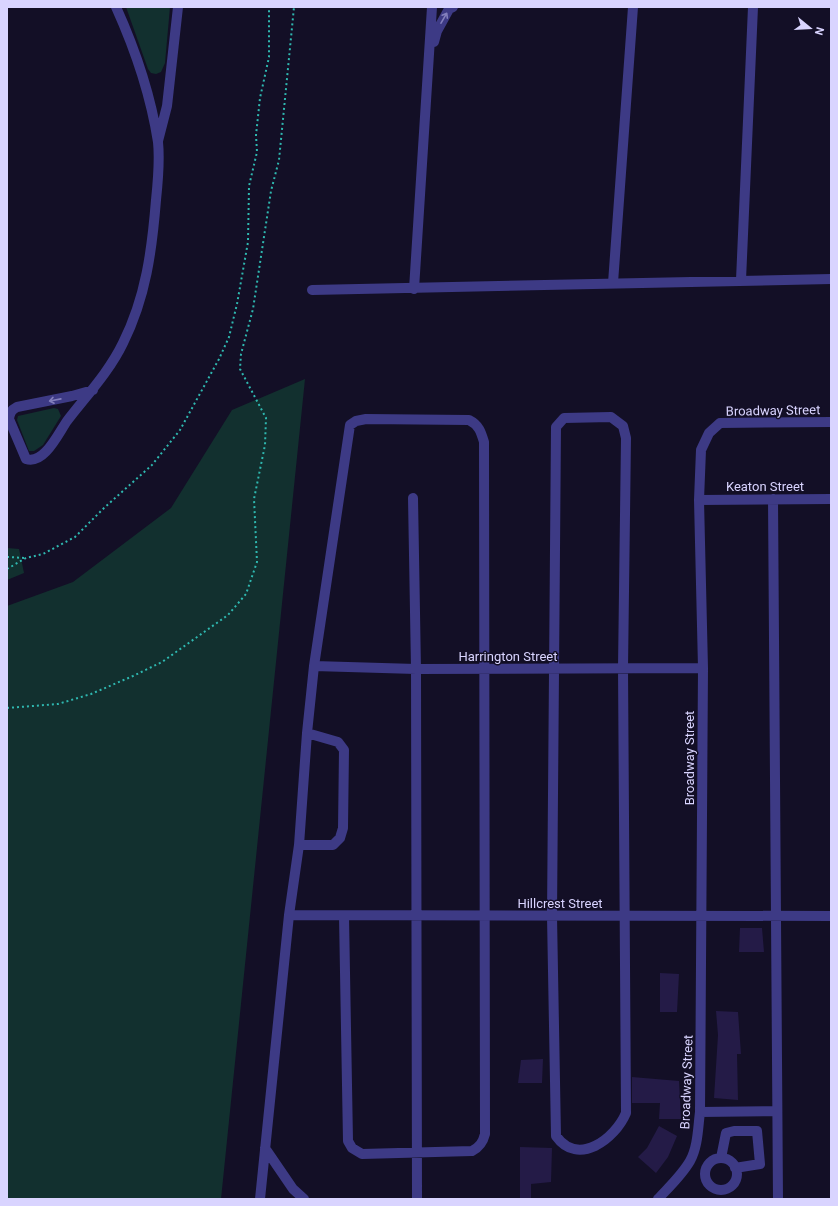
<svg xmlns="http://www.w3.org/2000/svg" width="838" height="1206" font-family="Roboto,sans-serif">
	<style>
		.green { fill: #12302f }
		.building { fill: #241b47 }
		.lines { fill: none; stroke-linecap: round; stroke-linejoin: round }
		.path { stroke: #2fb8b0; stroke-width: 2; stroke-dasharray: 2 3; stroke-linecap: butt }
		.minor { stroke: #3d3a85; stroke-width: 10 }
		.oneway { stroke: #837fbc }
		.labels { text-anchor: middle; stroke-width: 3; stroke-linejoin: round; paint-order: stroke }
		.street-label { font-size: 13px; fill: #d9d4ff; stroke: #130f26 }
	</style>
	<rect width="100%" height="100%" fill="#130f26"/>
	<path class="green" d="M126,7h44l-5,56 -4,9 -5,2 -5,-1 -3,-4z
		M305,379l-84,820h-214v-593l66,-24 98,-74 61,-98z
		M54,408l4,1 3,7 -18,29 -9,6h-5l-12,-31 1,-4z
		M7,548l12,1 5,24 -17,7z"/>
	<path class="building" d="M740,928h22l2,24h-25z
		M660,973l19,1 -2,38h-17z
		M716,1011l22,1 3,42h-4l1,46 -24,-2 4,-63z
		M543,1059l-1,24h-24l3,-23z
		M632,1077l47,4 2,38h-22l1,-16h-28z
		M659,1126l18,10 -9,21 -12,16 -18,-16 9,-9z
		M520,1147l32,1 -1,34 -20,2v15h-11z"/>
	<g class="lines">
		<path class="path" d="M7,557l19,1
			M7,569l19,-11 17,-4 32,-17 29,-29 48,-43 28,-35 39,-71 10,-22 8,-33 11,-62 1,-56 8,-34 -1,-17 4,-37 9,-41v-50
			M7,708l51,-4 33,-10 42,-18 29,-14 66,-47 18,-21 11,-32 -3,-63 11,-54 1,-27 -26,-49 1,-15 12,-45 18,-118 8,-31 15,-153"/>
		<path class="minor" d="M434,42l3,-11 12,-22 4,-2
			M158,141l9,-35 11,-99
			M741,280l12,-273
			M613,283l20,-276
			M414,289l18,-282
			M312,290l519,-11
			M93,390l-21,6 -55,11c-6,3 -7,6 -8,12l17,40c18,6 32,-25 41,-38 20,-26 42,-49 56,-78 23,-46 29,-93 33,-143 2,-19 4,-39 2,-58 -7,-45 -23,-93 -42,-135
			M611,417l12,9 3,12 -3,230 3,445c-11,26 -48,54 -70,23l-4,-220 4,-489 8,-9z
			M413,498l3,171 1,530
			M773,499l5,700
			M699,500l132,-1
			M314,666l102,3 287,-1
			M299,845h34l7,-7 3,-10 1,-78 -6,-8 -31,-9
			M289,915l542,1
			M700,1112l77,-1
			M265,1148l28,41 11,10
			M721,1158l5,-25 8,-2h23l3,33 -25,4
			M705 1174a16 16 0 1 1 32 0a16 16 0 1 1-32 0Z
			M260,1199l29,-284 10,-70 8,-112 7,-67 36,-241 6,-4 10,-2 103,1c10,5 12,12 15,22l1,692c-2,8 -5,13 -13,17l-110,3 -10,-6 -4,-7 -4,-225
			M658,1199c11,-12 24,-24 32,-38 8,-14 8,-34 10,-49l3,-444 -4,-168 2,-50 8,-17 11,-10 111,-1"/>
	</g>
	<defs><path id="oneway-shaft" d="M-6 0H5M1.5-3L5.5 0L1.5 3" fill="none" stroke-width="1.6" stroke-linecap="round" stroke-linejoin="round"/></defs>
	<g class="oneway">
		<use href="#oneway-shaft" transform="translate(444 18) rotate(-60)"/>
		<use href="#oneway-shaft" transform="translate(55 400) rotate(169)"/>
	</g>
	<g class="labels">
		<g class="street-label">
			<text transform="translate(773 410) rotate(-1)" y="5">Broadway Street</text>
			<text x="765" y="491">Keaton Street</text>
			<text x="508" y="661">Harrington Street</text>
			<text transform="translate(689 758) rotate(-90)" y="5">Broadway Street</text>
			<text x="560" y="908">Hillcrest Street</text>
			<text transform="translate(686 1082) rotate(-88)" y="5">Broadway Street</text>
		</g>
	</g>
	<rect width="838" height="1206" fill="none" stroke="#d9d4ff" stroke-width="16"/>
	<g transform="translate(810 28) rotate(108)" stroke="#130f26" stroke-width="3" paint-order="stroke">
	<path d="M0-3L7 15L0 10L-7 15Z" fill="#d9d4ff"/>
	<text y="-6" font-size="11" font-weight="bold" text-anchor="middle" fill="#d9d4ff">N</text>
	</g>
</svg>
